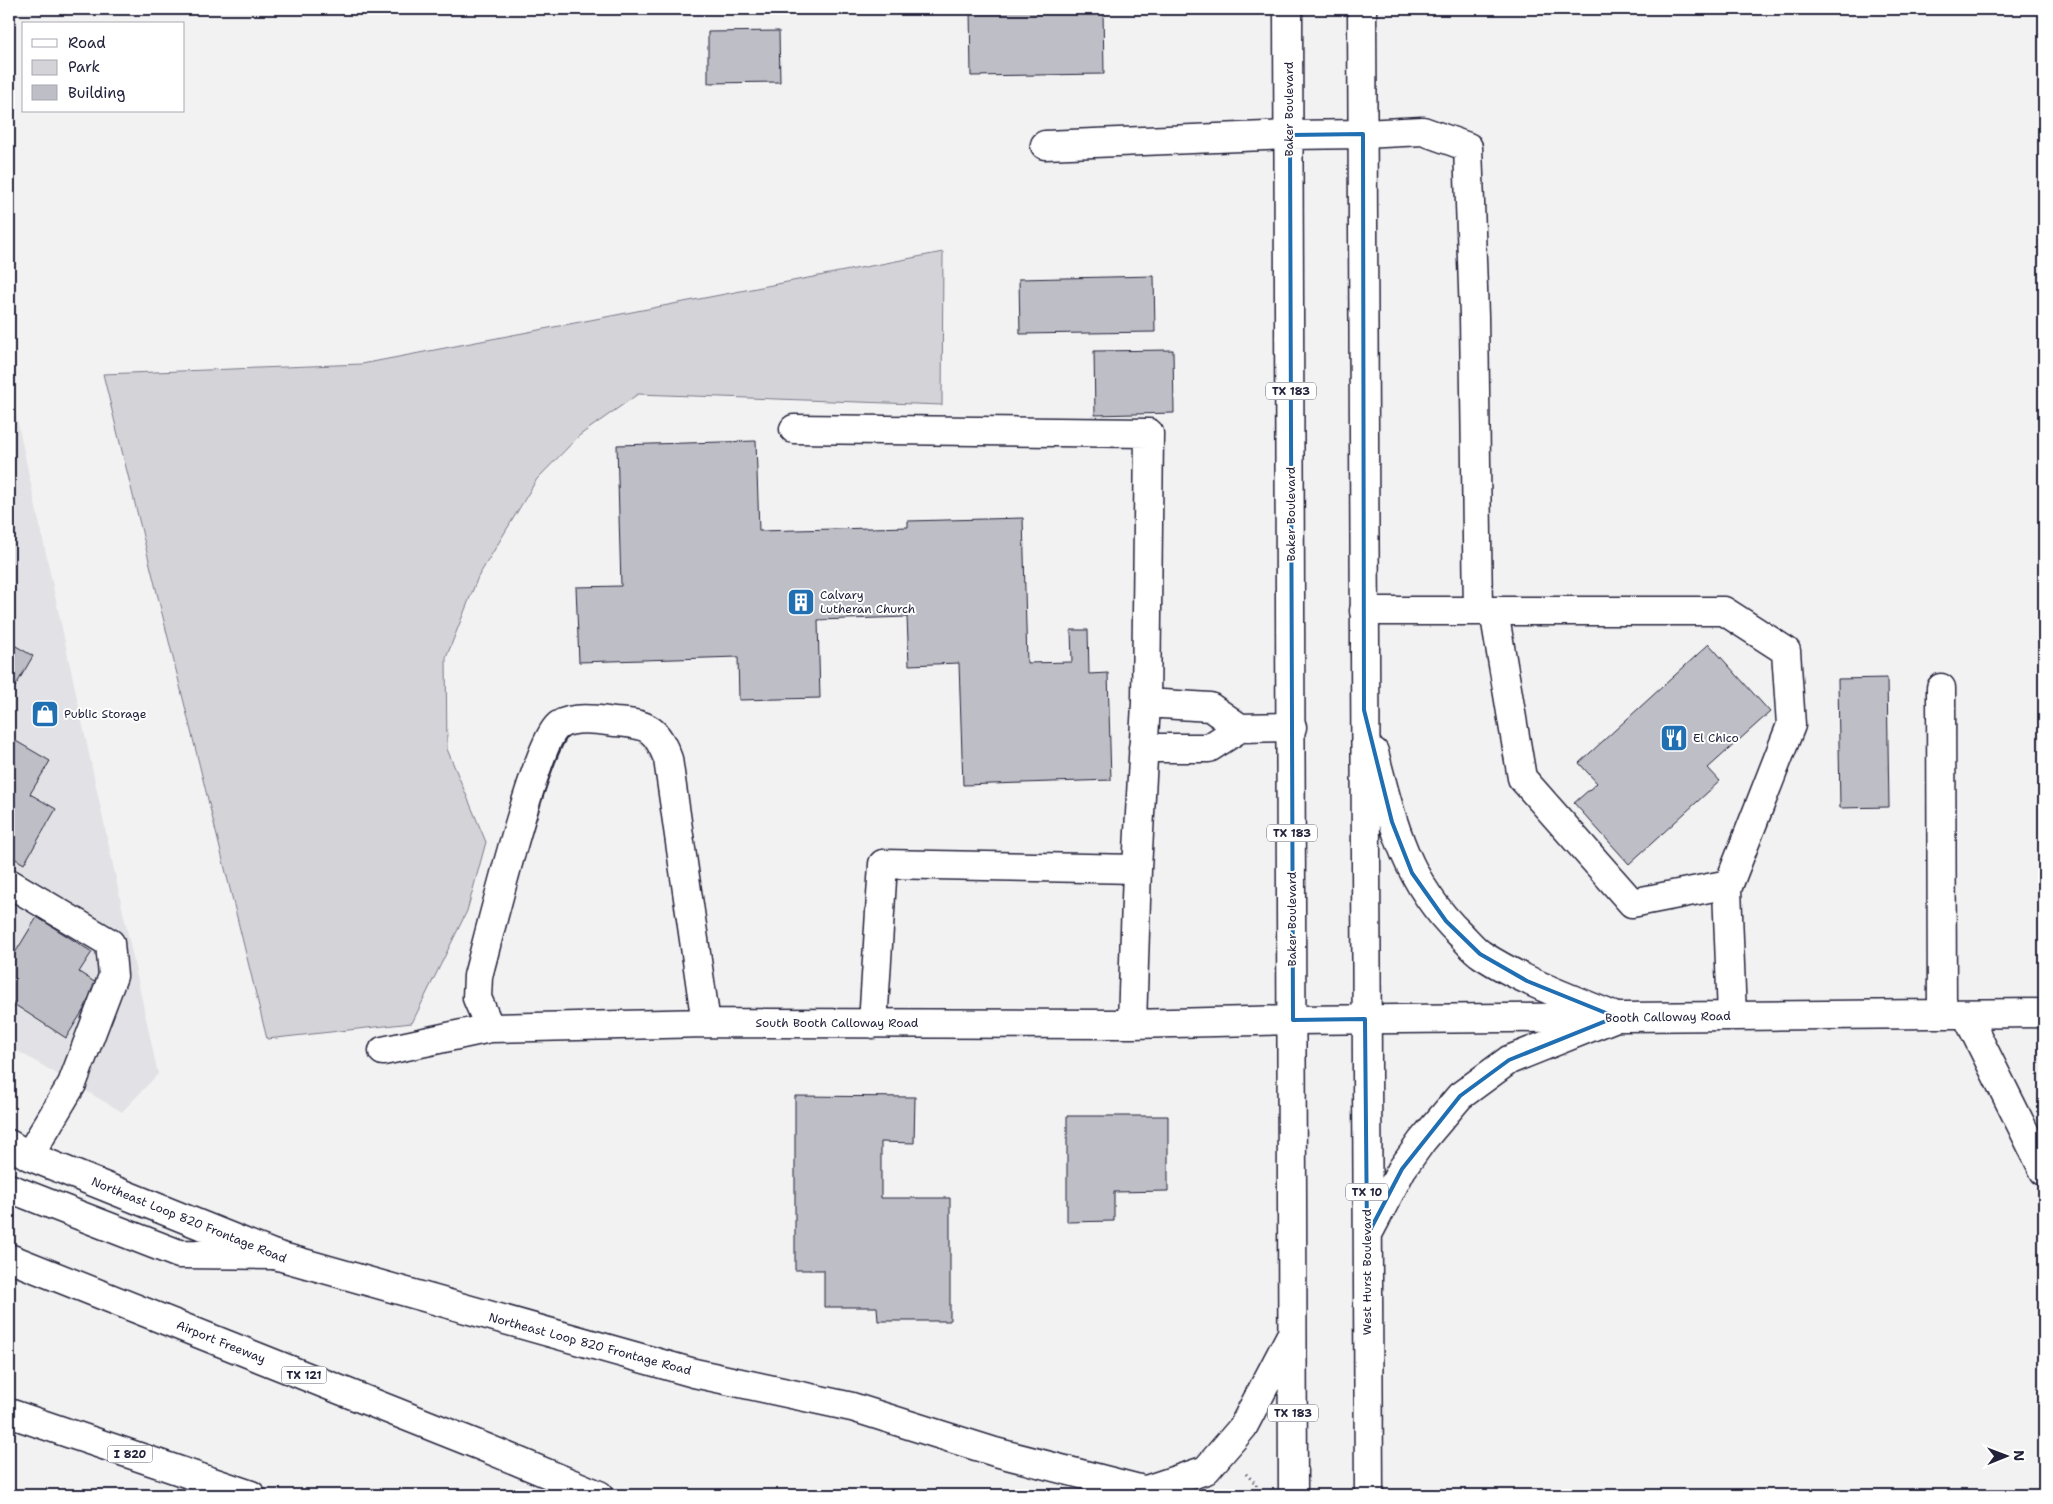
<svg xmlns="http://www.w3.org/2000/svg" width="2053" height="1504" font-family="'Shantell Sans',sans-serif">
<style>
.built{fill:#e2e2e6}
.green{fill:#d3d3d8;stroke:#7a7a8a}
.building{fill:#bebec6;stroke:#22223b}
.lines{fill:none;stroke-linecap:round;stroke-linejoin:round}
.minor-casing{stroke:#22223b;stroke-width:31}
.major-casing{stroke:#22223b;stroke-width:31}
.highway-casing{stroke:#22223b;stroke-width:31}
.path{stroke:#22223b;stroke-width:3;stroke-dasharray:1 4;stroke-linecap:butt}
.minor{stroke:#fff;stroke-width:28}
.major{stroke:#fff;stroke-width:28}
.highway{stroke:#fff;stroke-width:28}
.marked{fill:none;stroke:#1f6fb2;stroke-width:4;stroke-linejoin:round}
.labels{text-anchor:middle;stroke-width:4;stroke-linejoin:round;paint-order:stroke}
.shield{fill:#fff;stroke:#646476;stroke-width:1}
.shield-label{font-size:11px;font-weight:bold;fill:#22223b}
.street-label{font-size:12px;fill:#22223b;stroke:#fff}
.poi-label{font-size:12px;fill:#22223b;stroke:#fff;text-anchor:start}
</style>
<rect width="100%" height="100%" fill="#f2f2f3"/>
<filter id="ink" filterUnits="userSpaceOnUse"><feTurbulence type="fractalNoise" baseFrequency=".02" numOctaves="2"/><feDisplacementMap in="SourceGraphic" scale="10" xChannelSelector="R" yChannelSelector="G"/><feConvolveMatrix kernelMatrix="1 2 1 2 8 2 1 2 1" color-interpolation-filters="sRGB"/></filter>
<g filter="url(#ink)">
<!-- built -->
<path class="built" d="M9,382L158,1074L122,1112L9,1046Z"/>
<!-- green -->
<path class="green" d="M943,252L942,405L638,394L580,435L537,479L478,577L446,658L447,749L486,842L467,911L412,1023L267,1039L103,374L362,364Z"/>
<!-- building -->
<path class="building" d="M970,9H1103L1104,74L971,76Z
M779,31L780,82L708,83V32Z
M1154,276L1155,332L1020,334L1019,279Z
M1173,350L1174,413L1095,415L1094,351Z
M756,441L759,531L908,527V521L1023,518L1027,663L1072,662L1071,630H1088L1089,674L1108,673L1111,780L963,785L959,663L909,665L907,617L818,620L820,698L739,700L738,657L579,662L576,587L621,586L617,445Z
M9,642L33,656L9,697Z
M1709,644L1770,712L1708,768L1720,781L1629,864L1574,803L1597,783L1579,763Z
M1887,678L1889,807L1840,808L1838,679Z
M9,737L50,761L30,794L56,809L24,864L9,855Z
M37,917L92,952L79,972L99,985L66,1038L9,1001V963Z
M795,1096L915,1097L914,1143L881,1142V1198H950V1321H878L877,1307H824V1270H795Z
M1067,1116H1168V1191L1114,1192V1221L1067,1222Z"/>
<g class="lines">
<!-- minor casing -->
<g class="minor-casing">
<path id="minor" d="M1363,134L1423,131L1468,147L1474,316L1478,611
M1045,145L1290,135
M794,429L1149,433L1146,703L1137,869
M1364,611H1724L1786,651L1791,725L1727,889L1732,1016
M1494,611L1522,778L1632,903L1729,884
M1941,688L1942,1014
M1146,703L1210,707L1240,728
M1143,748H1209L1240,728L1292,727
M9,883L110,943L113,976L72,1084L29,1156
M1966,1014L2044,1171
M873,1024L883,864L1137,869L1132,1024
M490,1028L477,998L478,976C488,939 537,739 559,725C574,716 599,720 615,722C648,724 656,728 668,759L706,1023
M383,1051L490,1028L706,1023L1132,1024L1293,1020L2044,1013"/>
</g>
<!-- major casing -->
<g class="major-casing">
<path id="major" d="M1288,9L1293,1495
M1362,9L1369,1495
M1290,135L1363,134
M1374,752C1392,822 1406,882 1460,934C1467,941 1474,950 1482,955C1524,982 1570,998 1616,1017
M9,1144L29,1156L275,1255L694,1373L852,1407L995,1452L1163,1495
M1369,1232L1402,1169L1422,1141L1460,1096L1509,1060L1616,1017
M1146,1490L1206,1470L1243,1427L1290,1337"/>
</g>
<!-- highway casing -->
<g class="highway-casing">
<path id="highway" d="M9,1188L179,1254L275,1255
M9,1258L486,1448L599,1495
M9,1413L251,1495"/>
</g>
<!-- path -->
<path class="path" d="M1246,1474L1256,1484L1257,1495"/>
<!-- minor -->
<use href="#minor" class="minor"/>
<!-- major -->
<use href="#major" class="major"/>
<!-- highway -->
<use href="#highway" class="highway"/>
</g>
</g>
<!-- marked area -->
<path class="marked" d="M1363,134L1364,710L1392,822L1412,873L1446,921L1480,954L1527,981L1616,1017L1509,1060L1460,1096L1402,1169L1367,1236L1365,1019L1293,1020L1290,135Z"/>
<!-- icons -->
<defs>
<g id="building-square" transform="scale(1.4375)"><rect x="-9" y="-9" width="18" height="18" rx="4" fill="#1f6fb2" stroke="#fff"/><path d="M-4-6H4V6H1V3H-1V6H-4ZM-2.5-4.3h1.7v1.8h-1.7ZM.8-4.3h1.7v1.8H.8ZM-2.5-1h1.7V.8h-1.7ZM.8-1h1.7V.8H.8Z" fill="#fff"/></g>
<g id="shop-square" transform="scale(1.4375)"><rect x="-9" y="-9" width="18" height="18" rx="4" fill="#1f6fb2" stroke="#fff"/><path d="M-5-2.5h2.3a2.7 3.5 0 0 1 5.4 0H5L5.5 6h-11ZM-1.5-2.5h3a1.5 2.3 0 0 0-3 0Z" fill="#fff"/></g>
<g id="restaurant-square" transform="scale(1.4375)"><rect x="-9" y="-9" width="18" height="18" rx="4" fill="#1f6fb2" stroke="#fff"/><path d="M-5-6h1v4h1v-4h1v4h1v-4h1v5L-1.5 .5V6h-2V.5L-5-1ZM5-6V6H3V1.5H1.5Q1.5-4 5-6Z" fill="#fff"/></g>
</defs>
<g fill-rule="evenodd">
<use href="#building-square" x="801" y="602"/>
<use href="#shop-square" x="45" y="714"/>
<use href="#restaurant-square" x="1674" y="738"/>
</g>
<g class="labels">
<!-- shield labels -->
<g class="shield">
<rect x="1266" y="382.5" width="50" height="17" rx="4"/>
<rect x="1267" y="824.5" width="50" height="17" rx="4"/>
<rect x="1346" y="1183.5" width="42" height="17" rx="4"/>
<rect x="281.5" y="1366.5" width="45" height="17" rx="4"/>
<rect x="1268" y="1404.5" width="50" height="17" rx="4"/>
<rect x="107.5" y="1445.5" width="45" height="17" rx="4"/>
</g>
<g class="shield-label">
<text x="1291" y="395">TX 183</text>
<text x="1292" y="837">TX 183</text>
<text x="1367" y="1196">TX 10</text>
<text x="304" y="1379">TX 121</text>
<text x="1293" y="1417">TX 183</text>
<text x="130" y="1458">I 820</text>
</g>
<!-- street labels -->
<g class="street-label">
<text transform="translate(1289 109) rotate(-90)" y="4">Baker Boulevard</text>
<text transform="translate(1291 514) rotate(-90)" y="4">Baker Boulevard</text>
<text transform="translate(1292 919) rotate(-90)" y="4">Baker Boulevard</text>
<text transform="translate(1668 1017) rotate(-1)" y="4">Booth Calloway Road</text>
<text x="837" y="1027">South Booth Calloway Road</text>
<text transform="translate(189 1220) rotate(22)" y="4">Northeast Loop 820 Frontage Road</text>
<text transform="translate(1367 1272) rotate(-90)" y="4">West Hurst Boulevard</text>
<text transform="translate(221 1342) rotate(22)" y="4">Airport Freeway</text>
<text transform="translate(590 1344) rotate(15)" y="4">Northeast Loop 820 Frontage Road</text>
</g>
<!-- poi labels -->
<g class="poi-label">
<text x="820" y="599">Calvary<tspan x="820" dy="14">Lutheran Church</tspan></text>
<text x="64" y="718">Public Storage</text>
<text x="1693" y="742">El Chico</text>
</g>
</g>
<!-- margin -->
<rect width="2053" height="1504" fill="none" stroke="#fff" stroke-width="30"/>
<rect x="15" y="15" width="2023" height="1474" fill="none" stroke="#22223b" stroke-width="2" filter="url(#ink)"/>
<!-- legend -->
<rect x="22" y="22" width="162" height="90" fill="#ffffff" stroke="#a7a7b1"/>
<rect x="32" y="39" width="25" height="8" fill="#ffffff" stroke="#a7a7b1"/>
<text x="68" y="48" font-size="15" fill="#22223b">Road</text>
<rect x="32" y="60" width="25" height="15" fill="#d3d3d8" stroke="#a7a7b1"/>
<text x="68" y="72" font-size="15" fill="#22223b">Park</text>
<rect x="32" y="85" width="25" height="15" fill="#bebec6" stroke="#a7a7b1"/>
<text x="68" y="98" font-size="15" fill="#22223b">Building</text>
<!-- north arrow -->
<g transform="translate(2006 1456) rotate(89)" stroke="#ffffff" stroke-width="4" paint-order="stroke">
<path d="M0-4L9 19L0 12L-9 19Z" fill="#22223b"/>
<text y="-8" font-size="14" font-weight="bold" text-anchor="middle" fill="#22223b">N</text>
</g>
</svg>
